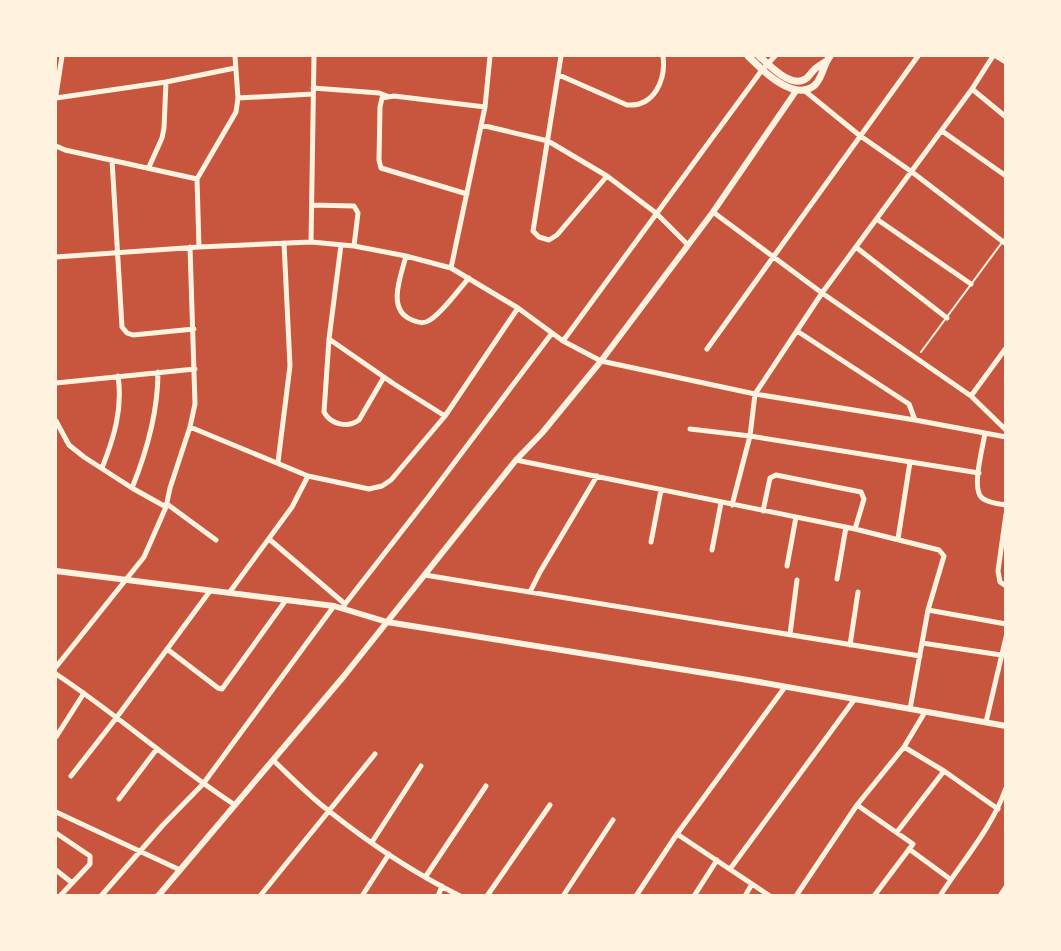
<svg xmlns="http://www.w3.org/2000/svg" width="1061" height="951" font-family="'DejaVu Sans',sans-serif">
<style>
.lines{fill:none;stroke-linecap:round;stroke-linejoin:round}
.service{stroke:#fff3e0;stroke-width:2}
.minor{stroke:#fff3e0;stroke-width:5}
.tertiary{stroke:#fff3e0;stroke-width:6}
.secondary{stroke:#fff3e0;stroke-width:7}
</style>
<rect width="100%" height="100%" fill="#c8553d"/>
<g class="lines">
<!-- service -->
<path class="service" d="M921,352L1006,237"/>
<!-- minor -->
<path class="minor" d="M561,56L533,231L539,237L549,240L557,235L607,176
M996,56L1006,62
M559,75L627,105C655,107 666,79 663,56
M313,88L379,93L387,96
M972,89L1006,117
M805,91L859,135L912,172L1006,244
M56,95L62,56
M56,98L166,82L235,68
M238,98L313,94
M481,125L548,141L607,176L656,213L688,245
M942,131L1006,176
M56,146L65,150L197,179
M112,160L122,327L127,333L133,335L194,329
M149,167L162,138L164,128L166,82
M467,194L381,168L379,160L380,107L382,98L394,96L485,107
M312,205L354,206L358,213L354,246
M713,212L822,293L971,396L1006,430
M878,220L971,284
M311,242L314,56
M341,245L329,339L324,412C331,425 348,428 359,420L384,377
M199,247L197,179L236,112L238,98L235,56
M857,248L947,318
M406,256C401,276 386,310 412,320C419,323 424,324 430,320C444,311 458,290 469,278
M56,257L199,247L311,242L354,246L406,256L451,268L518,308L563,341L601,361L755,394L915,420L1006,437
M451,268L485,107L490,56
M797,331L909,404L915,420
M329,339L394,384L445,416
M563,341L762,70L775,56
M707,349L918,56
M56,383L195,369
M971,396L1006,348
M56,421L69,445L84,457L132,488L166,507
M190,427L308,476L369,489L382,486L391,480L445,416L518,308
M690,429L750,436L979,473
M985,433C983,447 971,489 982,498C988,503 998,504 1006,505
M516,460L855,529L939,550L944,556L928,610L910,709
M278,462L290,366L284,243
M102,468C114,438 123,408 118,376
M132,488C147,451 158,412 158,372
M167,504L216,540
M732,505L750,436L755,394L822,293L972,89L993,56
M763,511L770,478L776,475L861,492L864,499L855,529
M1006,514L998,571L1000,582L1006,586
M269,539L345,604L344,607
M898,539L910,462
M651,542L661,490
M712,550L721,503
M787,566L796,517
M425,575L920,656
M837,579L846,527
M530,592L540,572L597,476
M229,593L292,507L308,476
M345,604L430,495L552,333
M928,610L1006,624
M790,634L797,580
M922,643L1001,655
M850,645L858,592
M167,649L218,688L222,689L286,600
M56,667L144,557L166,507L170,488L190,427L195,404L190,247
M56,674C118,715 172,764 235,805
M986,722L1006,637
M56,737L84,693
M904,747L944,771L998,809
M274,761C292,778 309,796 329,811C369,843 414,873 460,896
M71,776L117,717L210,591
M119,799L156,750
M857,805L913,844L874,896
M56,812L180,870
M897,832L944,771
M56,833L90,856V864L60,896
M677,834L770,896
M372,842L421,766
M909,849L950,879
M730,869L854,700
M56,870L71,882
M426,876L486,786
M101,896L163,825L203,784L334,606
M260,896L375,754
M362,896L389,854
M438,896L442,886
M487,896L550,805
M563,896L613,820
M636,896L677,834L785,687
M694,896L717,860
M745,896L752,884
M796,896L857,805L904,747L925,712
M940,896C963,860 992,828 1006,788
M1000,896L1006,887"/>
<!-- tertiary -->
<path class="tertiary" d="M56,571L334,606L387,622L742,679L1006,726
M158,896L344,676L516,460L542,433L601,361L713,212L796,91"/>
<!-- secondary -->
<path class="secondary" d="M748,56C762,70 794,103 815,85C823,77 823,65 830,56
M759,56C770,65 791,90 807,78C808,77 812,72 813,71C816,67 821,65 825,62"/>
</g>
<!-- border -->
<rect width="1061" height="951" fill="none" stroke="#fff3e0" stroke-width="114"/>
</svg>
